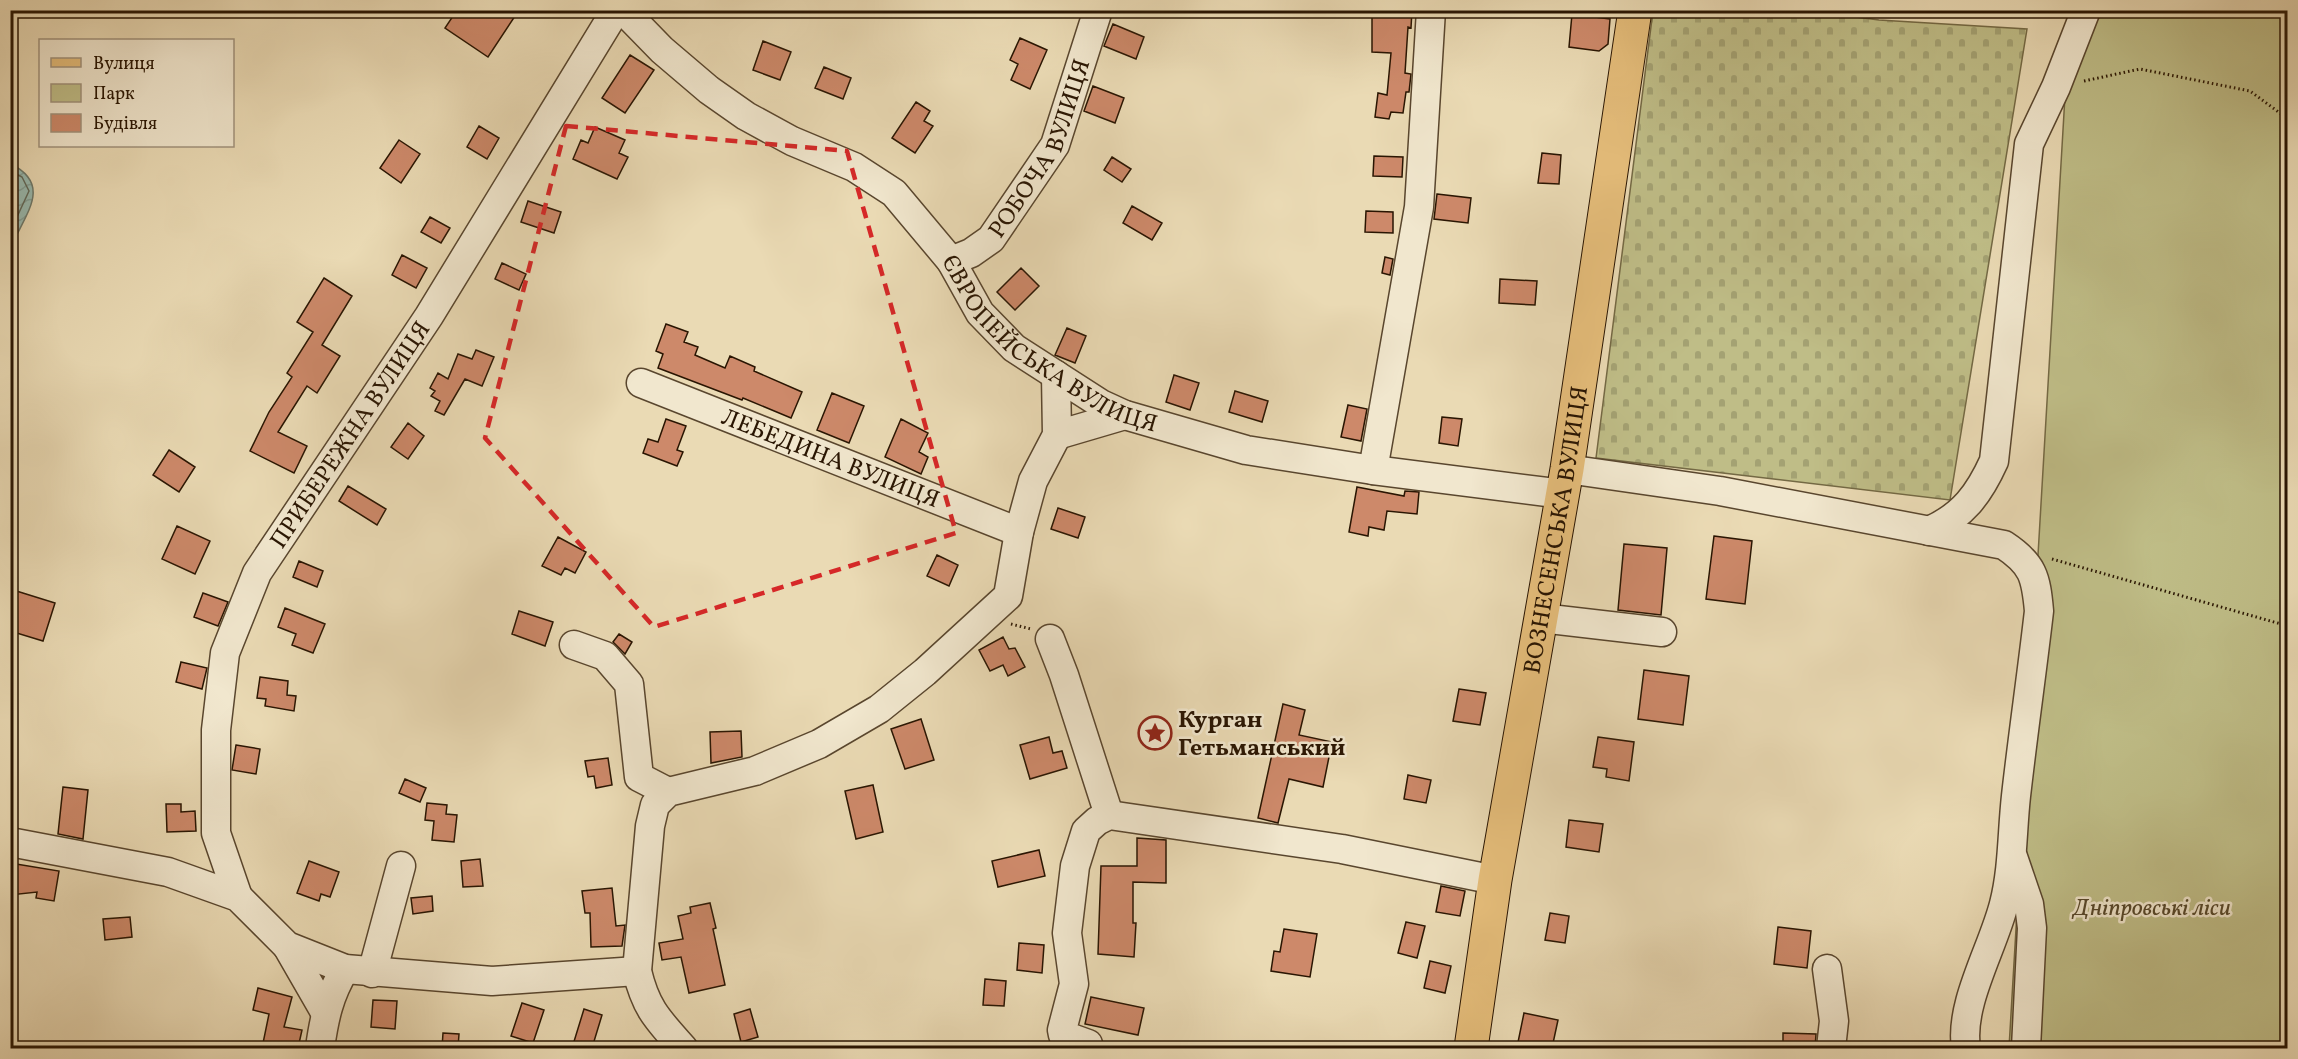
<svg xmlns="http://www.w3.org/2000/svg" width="2298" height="1059" font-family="Vollkorn,serif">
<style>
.cemetery{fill:url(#cemetery-stones);stroke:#746944;stroke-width:1.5}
.park{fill:#bfbd87;stroke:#746944;stroke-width:1.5}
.water{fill:url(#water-waves);stroke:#6c786a;stroke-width:1.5}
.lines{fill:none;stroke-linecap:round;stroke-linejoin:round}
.shore{stroke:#606859;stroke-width:1.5}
.building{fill:#cd896a;stroke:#291502;stroke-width:1.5}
.minor-casing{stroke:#59462e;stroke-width:31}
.major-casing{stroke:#291502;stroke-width:35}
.path{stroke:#291502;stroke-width:3;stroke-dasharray:1.5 3;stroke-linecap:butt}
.minor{stroke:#f1e7ce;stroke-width:28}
.major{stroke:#e5bd7a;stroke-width:33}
.marked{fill:none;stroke:#d62828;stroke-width:4.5;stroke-dasharray:12 8;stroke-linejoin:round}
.labels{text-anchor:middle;stroke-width:5;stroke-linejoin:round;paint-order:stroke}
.street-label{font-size:24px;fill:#291502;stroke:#f1e7ce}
.poi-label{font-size:24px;font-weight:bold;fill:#291502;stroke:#f1e7ce;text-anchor:start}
.park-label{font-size:24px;font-style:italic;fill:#56472a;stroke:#f1e7ce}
</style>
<defs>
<pattern id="cemetery-stones" width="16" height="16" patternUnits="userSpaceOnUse" patternTransform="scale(1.5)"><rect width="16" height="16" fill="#bfbd87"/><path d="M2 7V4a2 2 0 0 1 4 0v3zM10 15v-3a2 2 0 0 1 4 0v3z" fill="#a4a273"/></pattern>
<pattern id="water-waves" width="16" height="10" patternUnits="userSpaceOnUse" patternTransform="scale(1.5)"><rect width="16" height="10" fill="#98bab0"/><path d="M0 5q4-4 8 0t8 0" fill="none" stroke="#839f96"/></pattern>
</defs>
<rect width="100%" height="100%" fill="#eadab4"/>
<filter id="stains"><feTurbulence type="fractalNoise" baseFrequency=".00333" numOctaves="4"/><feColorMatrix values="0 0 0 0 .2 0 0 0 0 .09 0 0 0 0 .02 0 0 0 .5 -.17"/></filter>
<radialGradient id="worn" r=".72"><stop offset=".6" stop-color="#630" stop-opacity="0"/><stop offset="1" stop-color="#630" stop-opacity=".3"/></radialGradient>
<!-- cemetery -->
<path class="cemetery" d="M1810,11L1879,20L2027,29L1950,500L1596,458L1653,11Z"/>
<!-- park -->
<path class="park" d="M2070,11H2287V1048H2009Z"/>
<!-- water -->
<path class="water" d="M11,164C53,185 25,214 11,247Z"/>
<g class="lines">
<!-- shore -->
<path class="shore" d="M10,171L22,177L29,191L10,232"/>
</g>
<!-- building -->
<path class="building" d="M457,10H519L488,57L445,28Z
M1372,10H1412L1411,28L1408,27L1405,73L1411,74L1409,92H1406L1403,113L1391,112L1389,119L1375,117L1378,93L1387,95L1391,53L1372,52Z
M1572,14L1610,19L1608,44L1599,51L1569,47Z
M1113,24L1144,37L1136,59L1104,46Z
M1020,38L1047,50L1030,89L1011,80L1018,64L1010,60Z
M763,41L791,52L780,80L753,70Z
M630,55L654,70L625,113L602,98Z
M824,67L851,78L843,99L815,88Z
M1093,86L1124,98L1115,123L1084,111Z
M916,102L930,111L924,121L933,126L915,153L892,138Z
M479,126L499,138L487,159L467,147Z
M595,127L625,140L619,153L628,157L617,179L573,159L581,140L588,143Z
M399,140L420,154L401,183L380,168Z
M1542,153L1561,155L1559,184L1538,183Z
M1374,156L1403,157L1402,177L1373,176Z
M1112,157L1131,169L1122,182L1104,170Z
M1437,194L1471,198L1468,223L1434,219Z
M528,201L561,212L554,233L521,222Z
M1132,206L1162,223L1152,240L1123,223Z
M1366,211L1393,212V233L1365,232Z
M430,217L450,228L441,243L421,232Z
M402,255L427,268L416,288L392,275Z
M1385,257L1393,259L1390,275L1382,273Z
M502,263L526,274L519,290L495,279Z
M1021,268L1039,286L1015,310L997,292Z
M324,278L352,296L322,345L340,356L317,393L307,386L278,432L307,446L294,473L250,451L269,412L292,377L287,373L313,332L297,322Z
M1500,279L1537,281L1535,305L1499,303Z
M666,324L688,332L684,342L698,347L695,355L725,368L730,356L755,367L754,371L802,392L791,418L743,398L742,400L658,368L663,354L656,351Z
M1067,328L1086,336L1075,363L1055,355Z
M476,350L494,357L482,386L465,379L444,415L435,411L440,401L431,396L435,391L430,388L438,373L448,379L458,354L472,359Z
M1174,375L1199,383L1190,410L1166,402Z
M1235,391L1268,401L1262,422L1229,412Z
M832,393L864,406L849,443L817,430Z
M1348,405L1367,409L1361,441L1341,437Z
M1442,417L1462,419L1458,446L1439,443Z
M666,419L686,426L677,450L683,452L677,466L643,453L648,439L658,442Z
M901,419L928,433L919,452L928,457L921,474L885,457Z
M408,423L424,436L408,459L391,447Z
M169,450L195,467L179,492L153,475Z
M348,486L386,509L377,525L339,501Z
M1357,487L1404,496L1405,491L1419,492L1417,514L1387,511L1384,530L1369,527L1368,536L1349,532Z
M1058,508L1085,517L1078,538L1051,529Z
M177,526L210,541L195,574L162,559Z
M1714,536L1752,541L1745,604L1706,599Z
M558,537L586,552L575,573L565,568L561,575L542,566Z
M1624,544L1667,548L1661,615L1618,610Z
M937,555L958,565L949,586L927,576Z
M299,561L323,571L317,587L293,577Z
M10,589L55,603L43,641L10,631Z
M203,593L228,602L218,626L194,617Z
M285,608L325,624L313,653L292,645L296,634L278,627Z
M519,611L553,622L545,646L512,634Z
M619,634L632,642L625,654L613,642Z
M1003,637L1009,649L1015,648L1025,667L1008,676L1003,665L990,671L979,650Z
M181,662L207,668L202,689L176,682Z
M1644,670L1689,676L1683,725L1638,719Z
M260,677L288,681L287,695L296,696L294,711L265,706L266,699L257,698Z
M1459,689L1486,693L1480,725L1453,721Z
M1283,704L1305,710L1299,735L1332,742L1323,787L1289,779L1278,823L1258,818Z
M921,719L934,760L905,769L891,729Z
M741,731L742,757L711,763L710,732Z
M1049,737L1053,753L1062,751L1067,768L1030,779L1020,745Z
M1598,737L1634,742L1629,781L1606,777L1607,769L1593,767Z
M236,745L260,749L256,774L232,770Z
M608,758L612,785L596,788L594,776L588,777L585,761Z
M1408,775L1431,780L1426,803L1404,799Z
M405,779L426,788L420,802L399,793Z
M873,785L883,832L856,839L845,791Z
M63,787L88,790L83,839L58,834Z
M427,803L447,805L446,814L457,815L454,842L432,840L434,821L425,820Z
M166,804H181V812L195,811L196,831L167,832Z
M1569,820L1603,824L1599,852L1566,847Z
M1137,838L1166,840V883L1133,882V923H1136L1134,957L1098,954L1101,866H1137Z
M1039,850L1045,876L998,887L992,861Z
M480,859L483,886L463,887L461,861Z
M309,861L339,872L330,897L321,894L319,901L297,893Z
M10,863L59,871L54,901L36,898L37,892L10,895Z
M1441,886L1465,891L1460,916L1436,912Z
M612,888L616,926L625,925L622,946L591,947L590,913H585L582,891Z
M432,896L433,911L413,914L411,898Z
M710,903L716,928L713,929L725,985L689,993L681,957L662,960L659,943L683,939L678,916L691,913L690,907Z
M1550,913L1569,916L1565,943L1545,940Z
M130,917L132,937L105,940L103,919Z
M1406,922L1425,926L1417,958L1398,953Z
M1778,927L1811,931L1807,968L1774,964Z
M1284,929L1317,934L1310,977L1271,971L1274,951L1280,952Z
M1019,943L1044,945L1042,973L1017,970Z
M1430,961L1451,966L1445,993L1424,988Z
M985,979L1006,981L1004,1006L983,1005Z
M258,988L292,997L284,1027L302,1030L298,1048H262L269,1014L253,1010Z
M1091,997L1144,1008L1138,1035L1085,1024Z
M373,1000L397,1001L395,1029L371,1027Z
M522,1003L544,1010L533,1043L511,1036Z
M584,1009L602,1015L592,1048H572Z
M750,1009L758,1037L741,1042L734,1014Z
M1524,1013L1558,1020L1552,1048L1517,1047Z
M443,1033L459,1034L458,1048H442Z
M1783,1033L1816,1034L1815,1048H1783Z"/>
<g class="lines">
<!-- minor casing -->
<g class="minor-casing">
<g id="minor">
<path id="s1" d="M623,10L662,50L709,90L746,116L792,141L854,167L894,193L951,261L980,313L1014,348L1101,404L1125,415L1246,450L1373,470L1563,494"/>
<path id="s2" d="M951,261L971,253L991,239L1055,145L1098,10"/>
<path id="s3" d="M641,383L1019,532"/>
<path d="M1057,435L1125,415"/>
<path d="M1567,469L1720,491L2004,545C2033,564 2036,577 2039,611C2032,672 2023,734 2016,796C2012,832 2013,869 2004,904C1993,948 1959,1004 1966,1048"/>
<path d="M1373,470L1419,207L1431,10"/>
<path d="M1929,531C1963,516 1979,494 1994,461L2029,144L2056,87L2086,10"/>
<path d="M1541,618L1662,632"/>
<path d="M1050,639L1064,675L1109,815"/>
<path d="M574,645L605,656L629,684L639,777L668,792"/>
<path d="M10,842L168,872L238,897L287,946L345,969L492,981L637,971"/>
<path d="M2013,857L2029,904L2032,928L2026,1048"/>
<path id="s4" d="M238,897L216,833V730L225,653L257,573L429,316L616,10"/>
<path d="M287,946L325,1012"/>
<path d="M1827,969L1834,1021L1831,1048"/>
<path d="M372,973L401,866"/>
<path d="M1088,1044L1063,1035L1062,1030L1074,984L1067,933L1075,866L1086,831L1097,821L1109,815L1342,849L1495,880"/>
<path d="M320,1048C324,1019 329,995 345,969"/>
<path d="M683,1048C658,1020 646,1009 637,971L650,826L655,805L668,792L755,771L819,744L879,709L925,672L1008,596L1019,532L1033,481L1057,435L1056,375"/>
</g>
</g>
<!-- major casing -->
<g class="major-casing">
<g id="major">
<path id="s5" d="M1471,1048L1495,880L1567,469L1635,10"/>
</g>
</g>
<!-- path -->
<path class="path" d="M2084,81L2140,69L2250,91L2288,119
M2052,559L2288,626
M1011,624L1031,629"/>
<!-- minor -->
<use href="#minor" class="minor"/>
<!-- major -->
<use href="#major" class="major"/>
</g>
<!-- marked area -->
<path class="marked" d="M566,126L847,151L956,533L654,627L485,438Z"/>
<!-- icons -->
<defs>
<g id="sight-ring" transform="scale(1.725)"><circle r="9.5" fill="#f1e7ce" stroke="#8f2418" stroke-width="1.5"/><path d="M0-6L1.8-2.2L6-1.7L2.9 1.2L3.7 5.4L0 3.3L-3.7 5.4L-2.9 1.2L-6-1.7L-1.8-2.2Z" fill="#8f2418"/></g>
</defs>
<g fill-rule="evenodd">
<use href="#sight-ring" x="1155" y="733"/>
</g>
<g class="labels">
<!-- street labels -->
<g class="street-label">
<text dy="8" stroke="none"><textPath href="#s2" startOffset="150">РОБОЧА ВУЛИЦЯ</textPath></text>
<text dy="8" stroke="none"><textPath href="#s1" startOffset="552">ЄВРОПЕЙСЬКА ВУЛИЦЯ</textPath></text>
<text dy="8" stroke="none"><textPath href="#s4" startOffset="501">ПРИБЕРЕЖНА ВУЛИЦЯ</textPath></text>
<text dy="8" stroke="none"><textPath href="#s3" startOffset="204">ЛЕБЕДИНА ВУЛИЦЯ</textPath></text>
<text dy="8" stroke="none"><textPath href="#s5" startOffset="525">ВОЗНЕСЕНСЬКА ВУЛИЦЯ</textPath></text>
</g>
<!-- poi labels -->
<g class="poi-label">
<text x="1178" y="727">Курган<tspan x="1178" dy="28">Гетьманський</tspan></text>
</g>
<!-- park labels -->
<g class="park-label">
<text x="2152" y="915">Дніпровські ліси</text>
</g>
</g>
<!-- margin -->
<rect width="2298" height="1059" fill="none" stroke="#eadab4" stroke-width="36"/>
<rect x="12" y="12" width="2274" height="1035" fill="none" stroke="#291502" stroke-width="3"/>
<rect x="18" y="18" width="2262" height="1023" fill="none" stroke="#291502" stroke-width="1.5"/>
<!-- legend -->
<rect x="39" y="39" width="195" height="108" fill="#f1e7ce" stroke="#a1937c" stroke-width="1.5"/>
<rect x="51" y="58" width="30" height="9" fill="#e5bd7a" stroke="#a1937c" stroke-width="1.5"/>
<text x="93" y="69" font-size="18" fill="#291502">Вулиця</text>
<rect x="51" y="84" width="30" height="18" fill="#bfbd87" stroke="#a1937c" stroke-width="1.5"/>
<text x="93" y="99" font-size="18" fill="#291502">Парк</text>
<rect x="51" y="114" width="30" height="18" fill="#cd896a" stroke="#a1937c" stroke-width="1.5"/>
<text x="93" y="129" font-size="18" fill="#291502">Будівля</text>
<rect width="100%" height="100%" filter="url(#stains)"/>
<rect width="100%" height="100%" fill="url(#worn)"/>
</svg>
